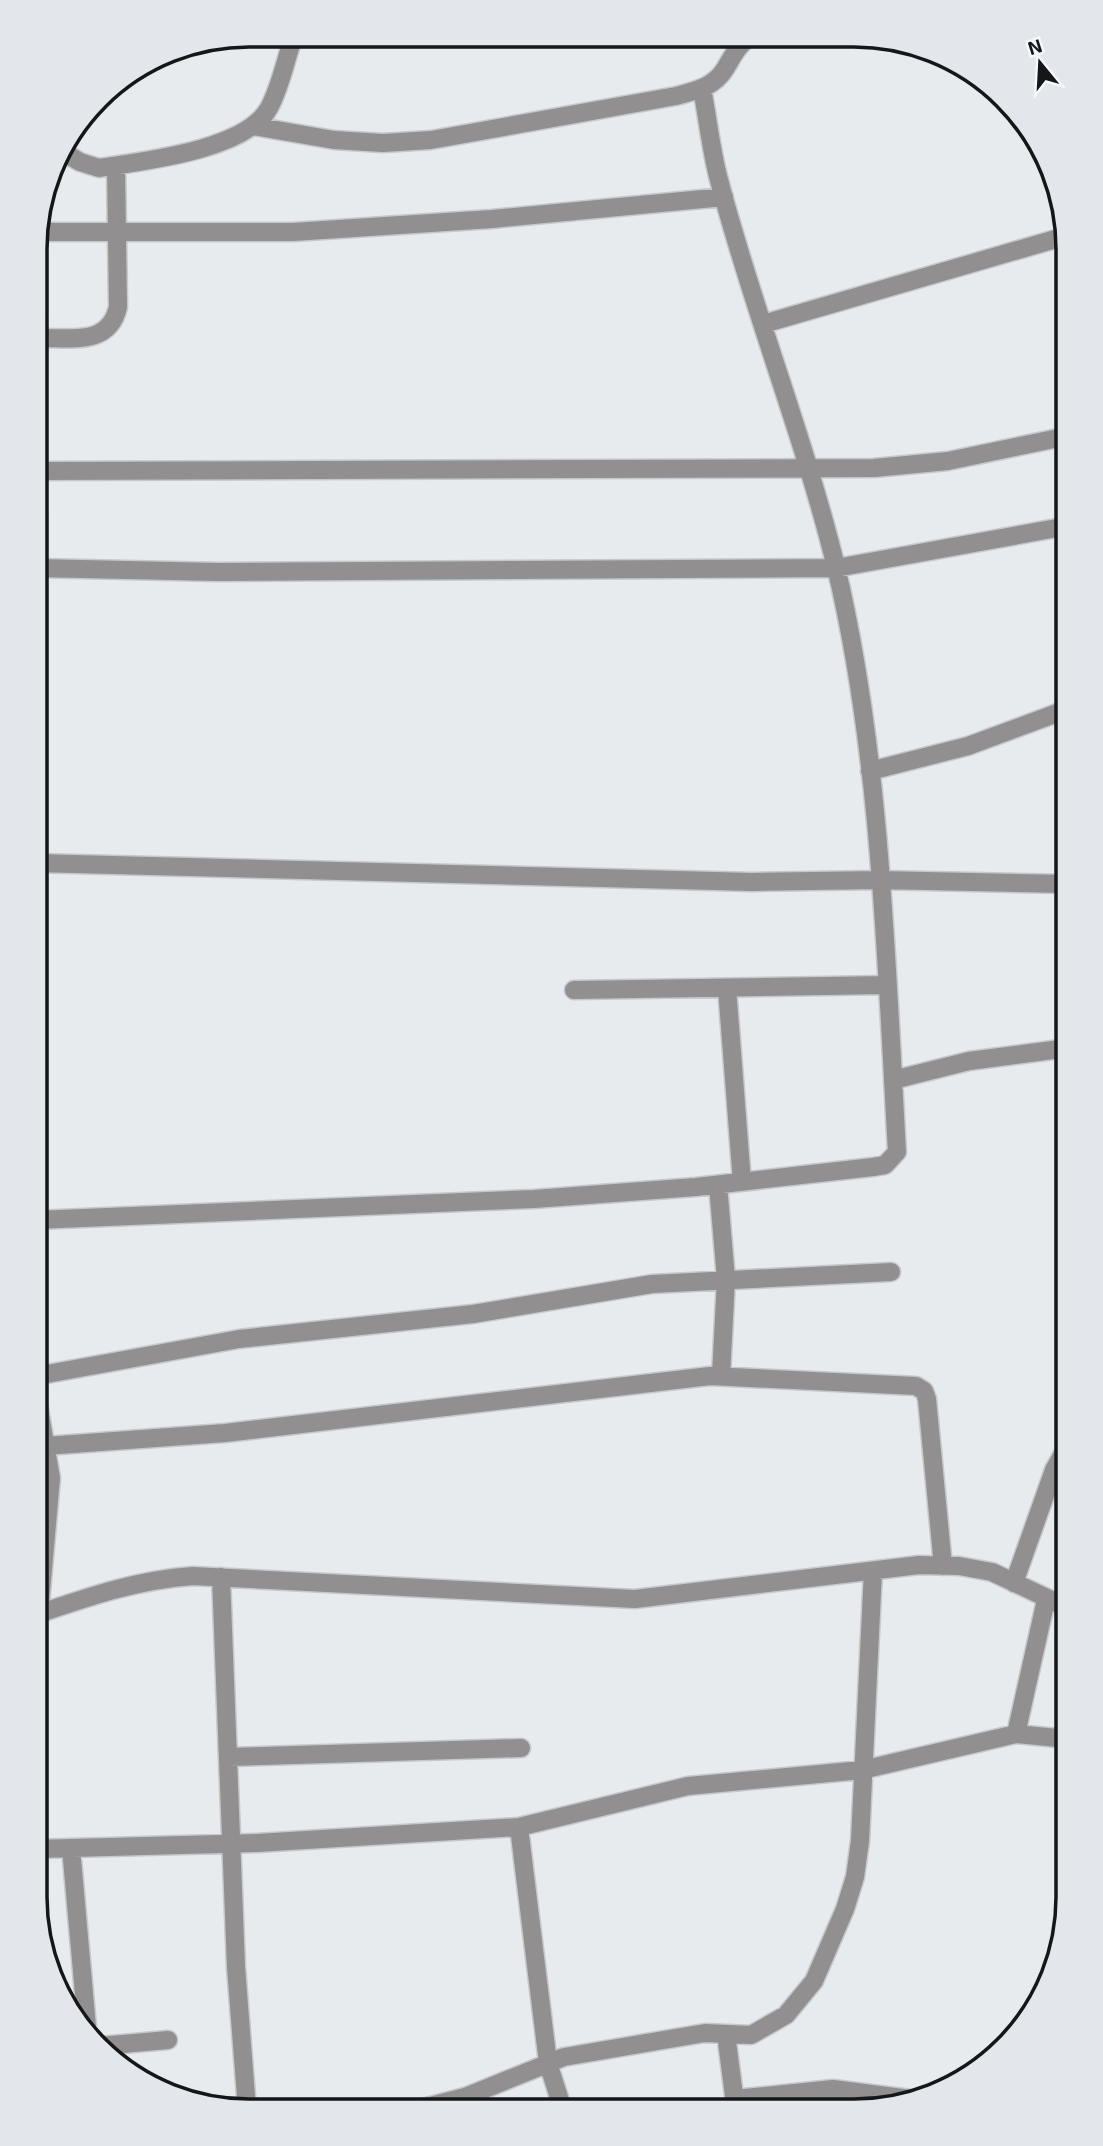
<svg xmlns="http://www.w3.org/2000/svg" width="1103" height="2146" font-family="'Exo 2',sans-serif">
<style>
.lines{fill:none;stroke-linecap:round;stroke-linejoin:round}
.street-casing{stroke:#c6c9cc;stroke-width:21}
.street{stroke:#928f90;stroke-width:18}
.rim{fill:none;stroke:#151617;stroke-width:3.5}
</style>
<rect width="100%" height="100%" fill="#e8ebee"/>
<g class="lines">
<!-- street casing -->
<g class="street-casing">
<path id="street" d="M254,126L334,140L383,143L431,140L676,96C695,91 714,87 725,69C733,56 736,48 748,38
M60,150L80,162L99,168C144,161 246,150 269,108C281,86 286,58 294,35
M37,232H293L492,219L724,197
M763,324L1066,236
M37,338C70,337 109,347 118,307L116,166
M37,471L874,468L948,461L1068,436
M36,568L218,572L836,568L1068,526
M870,771L968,746L1068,709
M36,863L752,882L879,880L1068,884
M727,988L742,1182
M574,990L886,985
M893,1080L969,1061L1068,1048
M718,1185L726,1279L721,1376
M36,1220L534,1199L696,1187L873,1167L885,1165L897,1152C886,959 881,756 836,567C804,436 753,310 719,180C711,151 708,119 702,89
M36,1376L239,1339L473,1314L652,1284L891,1272
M36,1392L51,1478L39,1614
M45,1446L225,1433L710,1376L916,1386L924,1391L927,1399L943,1566
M221,1577L236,1967L247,2109
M1014,1583L1054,1470L1068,1445
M35,1615C88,1597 136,1580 193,1576L635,1599L919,1565L959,1566L992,1572L1068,1608
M1016,1734L1046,1600
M228,1757L521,1748
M519,1827L688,1786L862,1770L1016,1734L1068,1739
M71,1848L87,2027
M35,1849L257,1843L519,1827L548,2063L563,2110
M726,2034L736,2111
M100,2046L168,2040
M735,2099L833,2089L918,2100
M415,2110L465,2097L564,2057L705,2033L751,2035L786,2015L814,1981L845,1909L855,1877L860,1841L873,1571"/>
</g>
<!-- street -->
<use href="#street" class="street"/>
</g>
<!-- crop -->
<path d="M0 0H1103V2146H0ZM249 47H854A202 202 0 0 1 1056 249V1897A202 202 0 0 1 854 2099H249A202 202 0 0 1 47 1897V249A202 202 0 0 1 249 47Z" fill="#e3e6ea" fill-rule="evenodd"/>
<path class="rim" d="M249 47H854A202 202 0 0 1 1056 249V1897A202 202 0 0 1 854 2099H249A202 202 0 0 1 47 1897V249A202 202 0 0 1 249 47Z"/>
<!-- north arrow -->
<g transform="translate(1040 63) rotate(342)" stroke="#f5f8fc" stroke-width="5" paint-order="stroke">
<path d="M0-5L12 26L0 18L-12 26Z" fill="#151617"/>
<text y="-10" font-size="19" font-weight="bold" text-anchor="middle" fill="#151617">N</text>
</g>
</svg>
